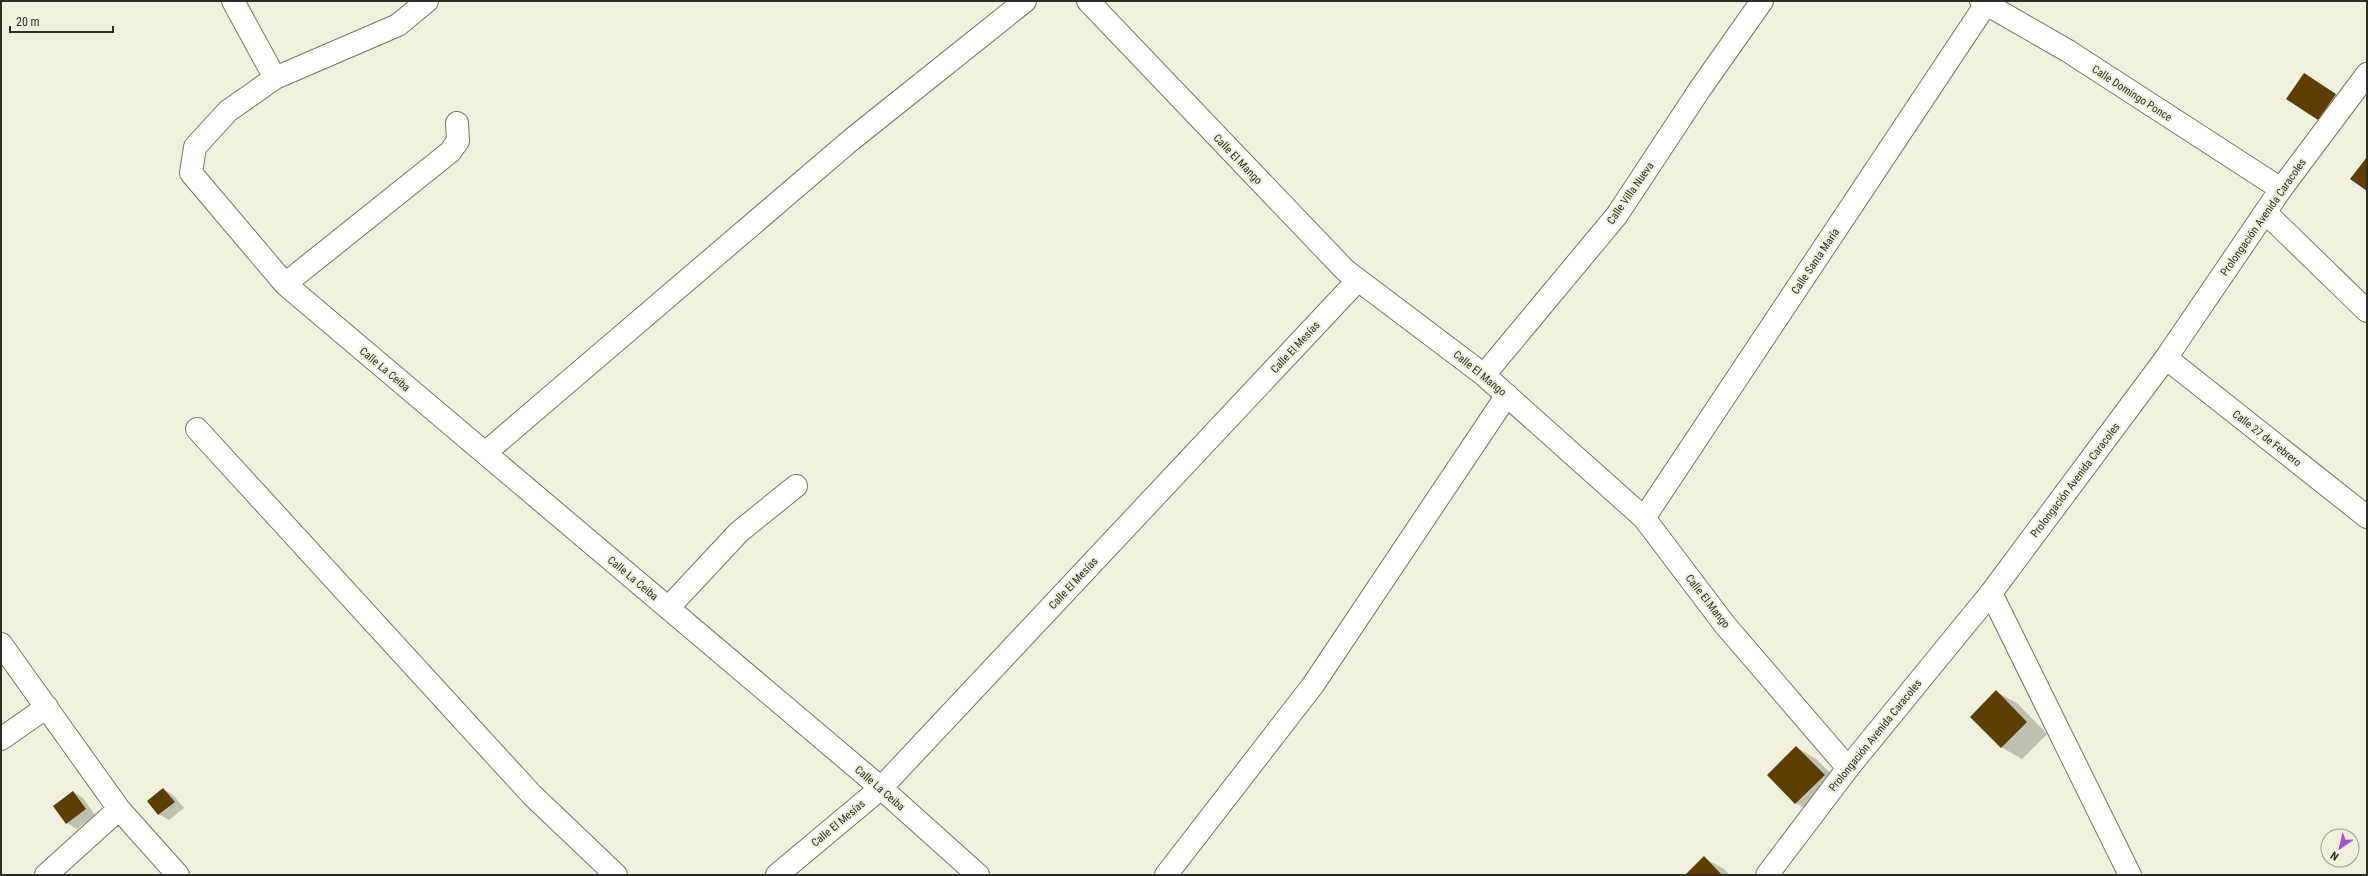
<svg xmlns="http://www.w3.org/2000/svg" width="2368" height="876" font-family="'Roboto Condensed',sans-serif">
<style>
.shadow{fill:#0003}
.building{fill:#5e3e00}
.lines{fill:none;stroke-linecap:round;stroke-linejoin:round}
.minor-casing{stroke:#767767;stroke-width:24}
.tertiary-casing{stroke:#767767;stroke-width:24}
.minor{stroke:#fff;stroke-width:22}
.tertiary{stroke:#fff;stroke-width:22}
.labels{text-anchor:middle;stroke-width:4;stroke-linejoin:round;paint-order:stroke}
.street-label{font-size:11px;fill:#2d2d27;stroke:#f0f0df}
</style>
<rect width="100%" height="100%" fill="#f0f0df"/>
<!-- shadow -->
<path class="shadow" d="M2314,80L2345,101L2329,126L2287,99Z
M1996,692L2017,703L2047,734L2022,759L2001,747Z
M1796,747L1816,759L1845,787L1816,815L1796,803L1768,775Z
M163,789L173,795L184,808L169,820L159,814Z
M73,792L83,798L95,815L77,829L67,823Z
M1704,858L1724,869L1730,875H1686Z"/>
<!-- building -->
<path class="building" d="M2304,73L2336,94L2318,120L2286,99Z
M2367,157V191L2350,179Z
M1996,690L2027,722L2001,748L1970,717Z
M1796,746L1825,775L1795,804L1767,775Z
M163,788L175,802L158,815L147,801Z
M73,791L86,809L66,824L53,806Z
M1704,856L1722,875H1685Z"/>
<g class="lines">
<!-- minor casing -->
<g class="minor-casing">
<path id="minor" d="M233,1L275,78
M427,1L398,25L275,78L228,111L195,147L191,173L285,284L881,788L978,875
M1088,1L1345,270L1484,375L1644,518L1725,625L1848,768
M1981,1L2068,51L2281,189
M2266,213L2367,311
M285,284L450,152L458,141L457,123
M2166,358L2367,517
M1484,375L1617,215L1700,89L1762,1
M197,429L532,795L616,875
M485,453L851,140L1025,1
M1644,518L1988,1
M1991,593L2130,875
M668,608L739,532L796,486
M1,644L119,809L178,875
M1,739L47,707
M46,875L119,809
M777,875L881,788L1358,280
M1166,875L1313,685L1507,395"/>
</g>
<!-- tertiary casing -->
<g class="tertiary-casing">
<path id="tertiary" d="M1767,875L1848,768L1991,593L2166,358L2281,189L2367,74"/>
</g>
<!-- minor -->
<use href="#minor" class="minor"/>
<!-- tertiary -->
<use href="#tertiary" class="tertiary"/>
</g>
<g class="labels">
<!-- street labels -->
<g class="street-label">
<text transform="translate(2132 93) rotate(33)" y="4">Calle Domingo Ponce</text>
<text transform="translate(1238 159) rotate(46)" y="4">Calle El Mango</text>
<text transform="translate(1630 193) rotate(-55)" y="4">Calle Villa Nueva</text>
<text transform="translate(2263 217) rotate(-55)" y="4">Prolongación Avenida Caracoles</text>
<text transform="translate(1815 261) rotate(-56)" y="4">Calle Santa María</text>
<text transform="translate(1295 347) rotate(-47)" y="4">Calle El Mesías</text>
<text transform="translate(385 369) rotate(40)" y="4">Calle La Ceiba</text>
<text transform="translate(1480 373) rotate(39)" y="4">Calle El Mango</text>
<text transform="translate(2267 438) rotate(38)" y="4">Calle 27 de Febrero</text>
<text transform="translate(2075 480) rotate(-53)" y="4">Prolongación Avenida Caracoles</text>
<text transform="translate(633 578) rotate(40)" y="4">Calle La Ceiba</text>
<text transform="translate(1073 583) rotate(-47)" y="4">Calle El Mesías</text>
<text transform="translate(1708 601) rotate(52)" y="4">Calle El Mango</text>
<text transform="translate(1875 735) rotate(-51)" y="4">Prolongación Avenida Caracoles</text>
<text transform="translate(880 788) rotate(41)" y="4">Calle La Ceiba</text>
<text transform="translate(838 823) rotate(-40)" y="4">Calle El Mesías</text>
</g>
</g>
<!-- border -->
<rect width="2368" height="876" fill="none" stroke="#2d2d27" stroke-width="4"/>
<!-- north arrow -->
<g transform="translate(2340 848) rotate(214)"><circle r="19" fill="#f0f0df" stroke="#a2a295"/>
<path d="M0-3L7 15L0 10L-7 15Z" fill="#a356c8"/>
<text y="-6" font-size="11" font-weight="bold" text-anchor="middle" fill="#2d2d27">N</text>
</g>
<!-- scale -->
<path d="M10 26v6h103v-6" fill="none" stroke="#2d2d27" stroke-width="2"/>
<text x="16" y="26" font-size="12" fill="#2d2d27" stroke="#f0f0df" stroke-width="3" paint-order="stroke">20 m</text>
</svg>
